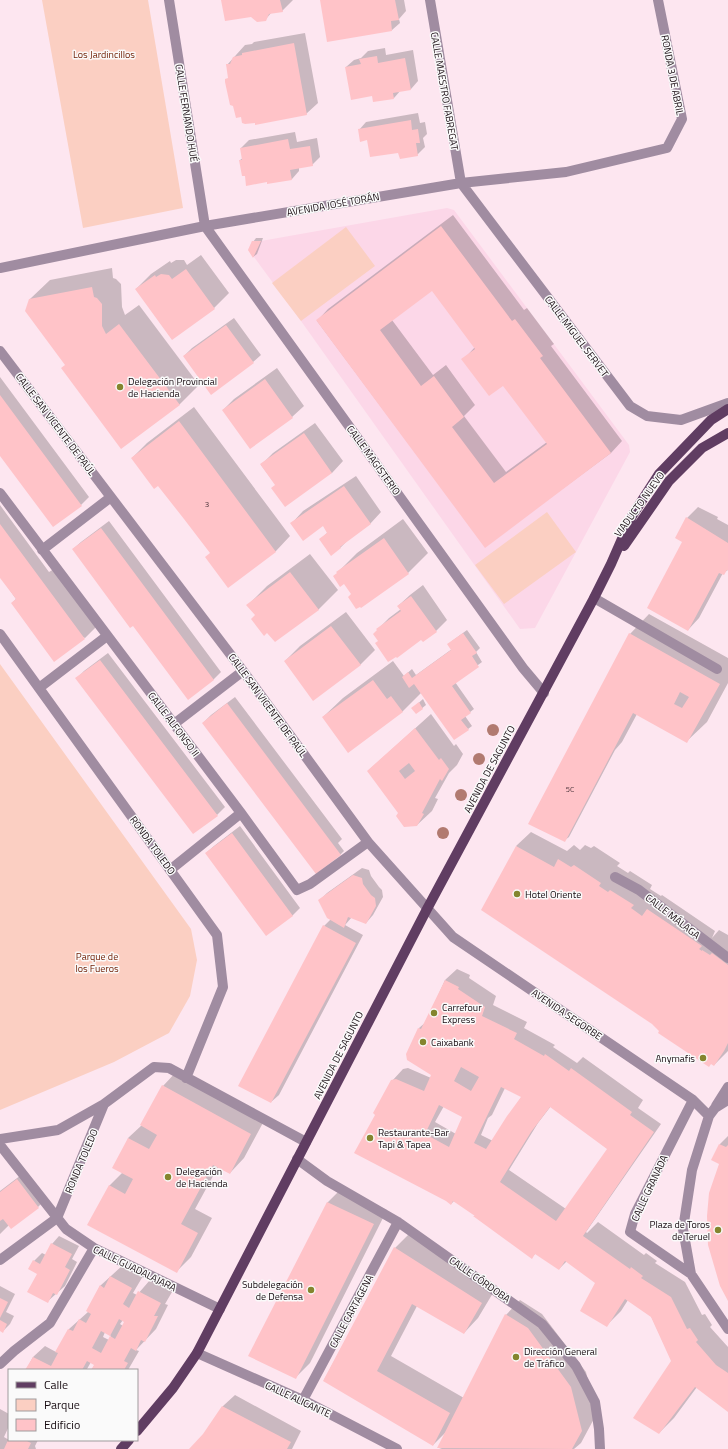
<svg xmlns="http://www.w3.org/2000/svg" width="728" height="1449" font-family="'Titillium Web',sans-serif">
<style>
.built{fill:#fcd7e8}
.green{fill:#fbcfc2}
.shadow{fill:#0003;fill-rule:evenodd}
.building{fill:#ffc3c8;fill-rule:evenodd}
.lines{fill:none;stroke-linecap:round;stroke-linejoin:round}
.minor{stroke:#a08ca1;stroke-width:10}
.major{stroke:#603d62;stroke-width:10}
.tree{fill:#b17a70}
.poi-dot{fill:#84852e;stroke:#fafafa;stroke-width:1.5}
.labels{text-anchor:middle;stroke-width:3;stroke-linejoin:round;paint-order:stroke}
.number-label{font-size:8px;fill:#523a40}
.park-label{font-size:10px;fill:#722208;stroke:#fafafa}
.street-label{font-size:10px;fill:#180c12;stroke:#fafafa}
.poi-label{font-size:10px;fill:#180c12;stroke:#fafafa;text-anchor:start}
</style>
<rect width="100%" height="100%" fill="#fde6f0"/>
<!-- built -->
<path class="built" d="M447,208L454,210L629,445L630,452L535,628L520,629L301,321L254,257L248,250L252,241H261Z"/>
<!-- green -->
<path class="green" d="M42,0H148L183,208L83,228Z
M346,227L375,266L301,321L272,283Z
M547,512L576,552L504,604L475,565Z
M0,664L191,929L197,960L190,996L169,1033L114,1062L0,1110Z"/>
<!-- shadow -->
<path class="shadow" d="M222,0H293L282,11L272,12L265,20L251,16Z
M321,0H404L406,11L399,19L400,23L392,30Z
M305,33L318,103L306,114L229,77L227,65L245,45L252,44L254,42Z
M385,48L386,55L413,50L418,81L411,89L401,90L394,98L373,95L346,67L354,60L361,58L368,51Z
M418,113L420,123L425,122L427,134L423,138L425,147L417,155L368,139L359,130L366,122Z
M295,132L297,142L317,138L320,157L312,165L299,167V171L292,179L268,181L245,175L240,160L243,158L241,148L249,140Z
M453,215L524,310L527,308L554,344L551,346L622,441L611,453L485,546L317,321L328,309ZM432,290L475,347L463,360L504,384L547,442L506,472L464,416L475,405L446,365L433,375L392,320Z
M256,238H263L257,254L253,257V242Z
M201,255L229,293L214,308L172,339L136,289L151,274L170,261L171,263L176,260H184L187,265Z
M112,268L113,278L116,279L121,284L122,307L125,315L139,305L199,385L179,405L66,365L30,299L50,280Z
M234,318L261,355L253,362L184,356L192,348Z
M277,368L304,406L292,417L223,410L234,399Z
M0,377L89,497L81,505L0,454Z
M194,407L290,536L276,551L228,586L211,553L159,484L132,458L147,443Z
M315,423L343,461L332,473L276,485L261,465L273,453Z
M356,476L381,512L370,524L350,538L340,548L321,539L328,532L323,525L292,523L303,511Z
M0,505L49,572L54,569L96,627L85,638L12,603L16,599L0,576Z
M698,507L718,517L717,519L728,525V570L723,573L699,618L688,630L684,542L687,518Z
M403,519L428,553L408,573L361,607L338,572L357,553Z
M109,521L221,672L213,680L73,549L81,542Z
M310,554L338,590L318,610L256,615L248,605L267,586Z
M423,585L447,620L436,631L421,639L379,641L377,630L389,618L401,609L398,606L410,595Z
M346,612L375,650L360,665L285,661L300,646Z
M649,614L728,658V683L707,722L687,741L637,714L622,742L615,750L569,837L565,840L630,634Z
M467,630L480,648L476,652L482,662L455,682L474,709L465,716L472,726L468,729L421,693L402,712L323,717L343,698L393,661L404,676L412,669L416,675L452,649V641Z
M108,653L225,807L217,815L77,678L84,671Z
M235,697L342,839L338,843L344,851L340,855L203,723L211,715Z
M423,699L426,705L416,713L413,708Z
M431,714L454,746L456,744L463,754L457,765L449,773L435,798L438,799L432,811L417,825L400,813L368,771Z
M240,826L300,908L292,916L206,853L214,846Z
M531,832L567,851L574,845L580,850L585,845L591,848L594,846L620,863L617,866L628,873L630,871L652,885L650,889L661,896L662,895L715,931L712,938L719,930L728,935V1051L714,1065L661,1031L516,846Z
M362,868L369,870L371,876L379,887L382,890L383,897L373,915L366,923L352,917L345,925L363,935L279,1095L271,1102L324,926L331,919L319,901L327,893Z
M457,969L470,975L469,978L496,996L493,1005L527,1022L524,1028L555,1045L553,1047L577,1063L583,1057L643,1100L638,1108L661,1124L586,1232L587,1233L598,1222L644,1255L646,1253L657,1261L655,1263L685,1282L702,1315L705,1314L712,1325L710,1327L728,1347V1411L697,1387L674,1418L659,1433L672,1361L651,1316L628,1300L621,1311L606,1326L596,1282L567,1261L559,1269L536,1253L532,1257L474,1216L476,1215L454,1201L451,1204L377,1114L392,1081L403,1069L408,1068L431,1078L432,1074L419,1028L426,1022L445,980ZM505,1088L522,1096L493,1141L481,1135L488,1118L492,1115ZM444,1106L464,1117L456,1134L435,1122ZM551,1106L608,1149L566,1209L509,1170L538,1123Z
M177,1071L265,1119L244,1158L230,1173L218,1167L195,1209L212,1218L191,1257L176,1272L109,1186L123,1172L128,1138L142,1125L163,1086Z
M728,1136V1299L721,1286L709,1245L720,1163V1144Z
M25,1172L46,1199L38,1207L9,1225L0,1234V1191Z
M342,1188L387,1210L310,1363L295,1378L327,1203Z
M410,1233L496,1288L478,1318L464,1333L417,1306L391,1356L464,1398L506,1315L520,1300L542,1314L586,1372L596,1415L581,1443L574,1449H442L439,1448L446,1432L433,1445L324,1380L395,1248Z
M59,1236L79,1246L72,1259L77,1262L65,1286L48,1301L34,1261L42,1253L46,1255L52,1244Z
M123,1265L143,1276L133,1293L137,1295L150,1280L172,1292L165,1304L168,1305L156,1329L136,1350L139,1351L128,1370H92L95,1364L91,1362L87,1369L88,1370H26L33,1357L45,1346L56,1352L69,1329L88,1312L100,1286ZM123,1320L126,1321L123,1326L120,1324ZM105,1332L111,1336L109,1340L103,1337Z
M0,1286L15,1294L6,1312L14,1316L10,1324L3,1331L0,1330Z
M235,1395L301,1431L292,1449H191L204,1434L223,1406Z
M0,1409L9,1414V1426L4,1437L9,1440H38L35,1446L36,1449H0Z"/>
<!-- building -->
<path class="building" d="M221,0H280L283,12L269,14L266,21L257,22L251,17L225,21Z
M320,0H395L399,20L391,21L392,31L327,42Z
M294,43L307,115L255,125V123L245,124L242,123L241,117L236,118L233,106L230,105L225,82V79L228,78L226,64H230L233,57L242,55V53Z
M377,56L378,63L405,58L411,90L393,93L394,99L373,102L372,96L351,100L345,67L361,64L359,59Z
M411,120L412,130L418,129L420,143H416L418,156L400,159L398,153L370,157L367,140L360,142L358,129Z
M288,139L290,149L310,146L313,166L290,170L292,180L267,184V182L246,186L245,176H242L239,160H242L240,148Z
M441,226L512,321L515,319L543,356L540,358L611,453L485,548L316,320ZM432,291L475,349L461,359L489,396L503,386L547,444L494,483L452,427L464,417L434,376L421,386L380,330Z
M252,241H261L253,258L248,250Z
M186,269L215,309L172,340L135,289L155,275L156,277L161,274L169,275L172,279Z
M92,287L94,297L97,298L102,304V326L106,334L119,324L180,405L121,449L61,368L65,365L25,311L29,299Z
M226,325L254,363L211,395L183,356Z
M265,379L293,418L250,449L222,410Z
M0,395L82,506L53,527L0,456Z
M179,421L276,552L228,588L205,557L210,553L184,519L158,486L154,489L131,458Z
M304,433L332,473L285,507L271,488L275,485L260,464Z
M344,486L371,524L340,547L341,548L331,556L319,539L327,533L323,526L303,541L290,523Z
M686,517L728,543V570H727L724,575L719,573L688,631L647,608L682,542L675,538Z
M0,524L85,639L54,662L11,603L16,599L0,578Z
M101,528L214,680L188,700L133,626L130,628L72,549Z
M384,538L409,574L361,608L360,607L356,609L348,597L351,594L344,584L340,587L333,576L337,573L336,572Z
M290,572L319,610L275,642L267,633L264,636L251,619L255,615L246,605Z
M411,596L437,632L423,642L421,640L397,658L396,657L388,662L375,643L378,641L373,634L377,630L376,629L401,611L397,606Z
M331,626L361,665L313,701L284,661Z
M463,633L477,653L472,656L479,667L452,686L471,713L461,720L469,730L454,740L414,684L409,688L402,677L408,672L412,678L451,650L447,644Z
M629,633L720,684L687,743L633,713L565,842L528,824ZM680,692L689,697L682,708L674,704Z
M100,660L218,816L193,834L75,678Z
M373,680L387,699L391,696L403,712L348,753L322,717Z
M419,702L423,709L416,714L411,708Z
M227,703L341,855L316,874L202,723Z
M415,728L439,760L441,758L449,769L442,781L440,779L422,813L424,814L417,826L404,827L396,816L398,813L367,771ZM409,763L415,771L405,779L399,771Z
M232,833L293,916L266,936L205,853Z
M516,846L554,867L558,859L571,867L574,865L601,883L599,886L608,892L610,890L634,905L631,908L642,916L647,909L702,946L699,949L702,951V950L710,955L712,953L728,965V1043L724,1051L714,1066L711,1064L709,1067L658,1033L659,1031L652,1024L481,910Z
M353,875L362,878L363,884L371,895L375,898L376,906L366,924L348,917L344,928L327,918L318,900Z
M323,925L356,943L271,1103L238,1086Z
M445,980L459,987L458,989L485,1007L482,1016L517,1033L514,1039L544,1056L545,1054L569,1071L571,1068L632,1112L630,1115L654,1132L583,1236L630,1269L631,1267L643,1276L641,1278L671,1297L687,1329L690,1328L698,1340L696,1342L716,1365L728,1373V1412L695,1387L659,1434L633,1418L671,1361L651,1317L625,1299L607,1327L580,1311L595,1283L565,1261L559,1270L535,1254L532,1259L473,1216H475L453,1201L451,1205L446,1201L354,1153L375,1115L373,1113L391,1080L396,1079L424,1091L431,1075L407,1060L406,1054L418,1028L421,1029ZM461,1067L479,1077L471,1091L454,1081ZM501,1087L521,1097L507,1116L486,1149L474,1143ZM439,1105L462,1117L449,1147L425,1134ZM550,1107L607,1149L556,1221L500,1182L531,1132Z
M162,1085L251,1134L230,1174L213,1165L181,1224L198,1233L177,1273L87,1225L109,1185L125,1194L133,1179L112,1168L128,1138L149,1149L157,1135L140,1125Z
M719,1144L726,1147L728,1145V1301L720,1286L708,1245L707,1216L709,1193L719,1164L711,1160Z
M17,1179L39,1208L11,1229L3,1219L0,1221V1192Z
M327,1202L374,1224L296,1379L248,1356Z
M51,1243L72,1254L65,1267L70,1270L57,1295L53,1293L48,1303L27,1292L37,1274L28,1269L33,1260L40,1264Z
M394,1247L482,1303L464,1334L412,1304L377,1371L450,1413L433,1446L323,1381Z
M110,1276L132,1288L123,1304L129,1308L138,1291L161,1303L154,1316H158L145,1342L141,1340L136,1351L131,1348L124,1361L128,1363L124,1370H91L94,1365L87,1361L82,1370H25L33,1357L51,1366L58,1353L55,1352L68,1329L73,1331L79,1319L86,1323L91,1314L86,1311L100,1285L104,1288ZM119,1319L124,1322L115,1339L110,1336ZM101,1331L110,1336L101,1353L92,1348Z
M0,1298L8,1302L0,1318Z
M505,1314L528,1328L571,1387L582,1431L572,1449L437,1448Z
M0,1320L7,1324L3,1333L0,1331Z
M222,1406L291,1442L287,1449H189L203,1434Z
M8,1440H25L31,1443L28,1449H4Z"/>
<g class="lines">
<!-- minor -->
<path class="minor" d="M169,0L205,226L523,668L544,693
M430,0L461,183L630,406L647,416L681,420L728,403
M0,268L205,226L461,183L566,172L667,148L682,119L658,0
M0,351L243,671L368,842L453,937L693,1100L709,1116
M0,493L241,813L297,890L310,884L368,842
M42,550L111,497
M594,598L717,669
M0,634L217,935L223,987L186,1078
M39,688L107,636
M174,724L243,671
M170,870L241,813
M615,877L639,890L728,958
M728,1100L715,1108L709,1116L692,1170L683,1229L691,1274L728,1329
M716,1106L728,1087
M0,1139L58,1130L104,1104L154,1067L169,1068L306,1142
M0,1145L66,1229L94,1248L220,1309
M297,1159L327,1181L398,1222L542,1324L576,1366L595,1402L599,1429L600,1449
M0,1260L57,1218L104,1104
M691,1274L630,1232L635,1214L693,1100
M197,1353L303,1400L397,1449
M0,1364L14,1351L50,1323L94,1248
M303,1400L398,1222"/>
<!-- major -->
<path class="major" d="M624,546L669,481L702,448L728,433
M137,1431L173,1388L197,1353L427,909L594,598L611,564L632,516L659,474L711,420L728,409
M121,1449L129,1440"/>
</g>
<!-- trees -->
<g class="tree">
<circle cx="493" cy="730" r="6"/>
<circle cx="479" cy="759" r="6"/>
<circle cx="461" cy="795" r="6"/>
<circle cx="443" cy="833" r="6"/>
</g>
<!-- markers -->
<g class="poi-dot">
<circle cx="120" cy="387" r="4"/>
<circle cx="517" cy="894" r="4"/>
<circle cx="434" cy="1013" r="4"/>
<circle cx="423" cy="1042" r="4"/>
<circle cx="703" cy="1058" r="4"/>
<circle cx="370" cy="1138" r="4"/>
<circle cx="168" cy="1177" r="4"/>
<circle cx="718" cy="1230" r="4"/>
<circle cx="311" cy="1290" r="4"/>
<circle cx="516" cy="1357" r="4"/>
</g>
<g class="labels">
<!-- number labels -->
<g class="number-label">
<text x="207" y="507">3</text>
<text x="570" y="792">5C</text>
</g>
<!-- park labels -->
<g class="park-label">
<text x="104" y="58">Los Jardincillos</text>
<text x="97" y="960">Parque de<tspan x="97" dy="12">los Fueros</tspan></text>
</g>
<!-- street labels -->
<g class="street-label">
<text transform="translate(673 75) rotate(79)" y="4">RONDA 3 DE ABRIL</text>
<text transform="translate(445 91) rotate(80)" y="4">CALLE MAESTRO FABREGAT</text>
<text transform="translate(187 113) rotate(81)" y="4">CALLE FERNANDO HUÉ</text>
<text transform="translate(333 204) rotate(-10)" y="4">AVENIDA JOSÉ TORÁN</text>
<text transform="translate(577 336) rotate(53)" y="4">CALLE MIGUEL SERVET</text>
<text transform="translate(56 424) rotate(53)" y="4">CALLE SAN VICENTE DE PAÚL</text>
<text transform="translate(374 460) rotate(54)" y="4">CALLE MAGISTERIO</text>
<text transform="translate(639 504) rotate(-54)" y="4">VIADUCTO NUEVO</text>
<text transform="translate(268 705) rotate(54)" y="4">CALLE SAN VICENTE DE PAÚL</text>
<text transform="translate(174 724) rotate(53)" y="4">CALLE ALFONSO II</text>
<text transform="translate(489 769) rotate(-62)" y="4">AVENIDA DE SAGUNTO</text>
<text transform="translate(153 845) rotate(54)" y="4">RONDA TOLEDO</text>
<text transform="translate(673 916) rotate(38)" y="4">CALLE MÁLAGA</text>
<text transform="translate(567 1014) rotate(34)" y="4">AVENIDA SEGORBE</text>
<text transform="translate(338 1055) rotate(-63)" y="4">AVENIDA DE SAGUNTO</text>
<text transform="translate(81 1161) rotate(-67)" y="4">RONDA TOLEDO</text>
<text transform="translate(649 1188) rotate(-65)" y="4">CALLE GRANADA</text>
<text transform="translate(135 1268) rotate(26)" y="4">CALLE GUADALAJARA</text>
<text transform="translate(480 1279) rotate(35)" y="4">CALLE CÓRDOBA</text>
<text transform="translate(351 1311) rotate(-62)" y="4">CALLE CARTAGENA</text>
<text transform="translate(298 1399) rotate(25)" y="4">CALLE ALICANTE</text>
</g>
<!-- poi labels -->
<g class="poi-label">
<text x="128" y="385">Delegación Provincial<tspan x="128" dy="12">de Hacienda</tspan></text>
<text x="525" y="898">Hotel Oriente</text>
<text x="442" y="1011">Carrefour<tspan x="442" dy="12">Express</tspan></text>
<text x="431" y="1046">Caixabank</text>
<text x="695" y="1062" text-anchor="end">Anymafis</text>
<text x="378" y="1136">Restaurante-Bar<tspan x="378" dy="12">Tapi &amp; Tapea</tspan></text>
<text x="176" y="1175">Delegación<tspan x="176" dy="12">de Hacienda</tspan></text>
<text x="710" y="1228" text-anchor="end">Plaza de Toros<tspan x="710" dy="12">de Teruel</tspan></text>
<text x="303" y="1288" text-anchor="end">Subdelegación<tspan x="303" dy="12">de Defensa</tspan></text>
<text x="524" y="1355">Dirección General<tspan x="524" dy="12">de Tráfico</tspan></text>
</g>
</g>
<!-- legend -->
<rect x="8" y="1369" width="130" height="72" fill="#fafafa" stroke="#a09b9d"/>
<rect x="16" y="1382" width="20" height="6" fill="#603d62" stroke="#a09b9d"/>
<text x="44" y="1389" font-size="12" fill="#180c12">Calle</text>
<rect x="16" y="1399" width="20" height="12" fill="#fbcfc2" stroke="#a09b9d"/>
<text x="44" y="1409" font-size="12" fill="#180c12">Parque</text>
<rect x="16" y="1419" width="20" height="12" fill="#ffc3c8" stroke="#a09b9d"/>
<text x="44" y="1429" font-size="12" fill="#180c12">Edificio</text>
</svg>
